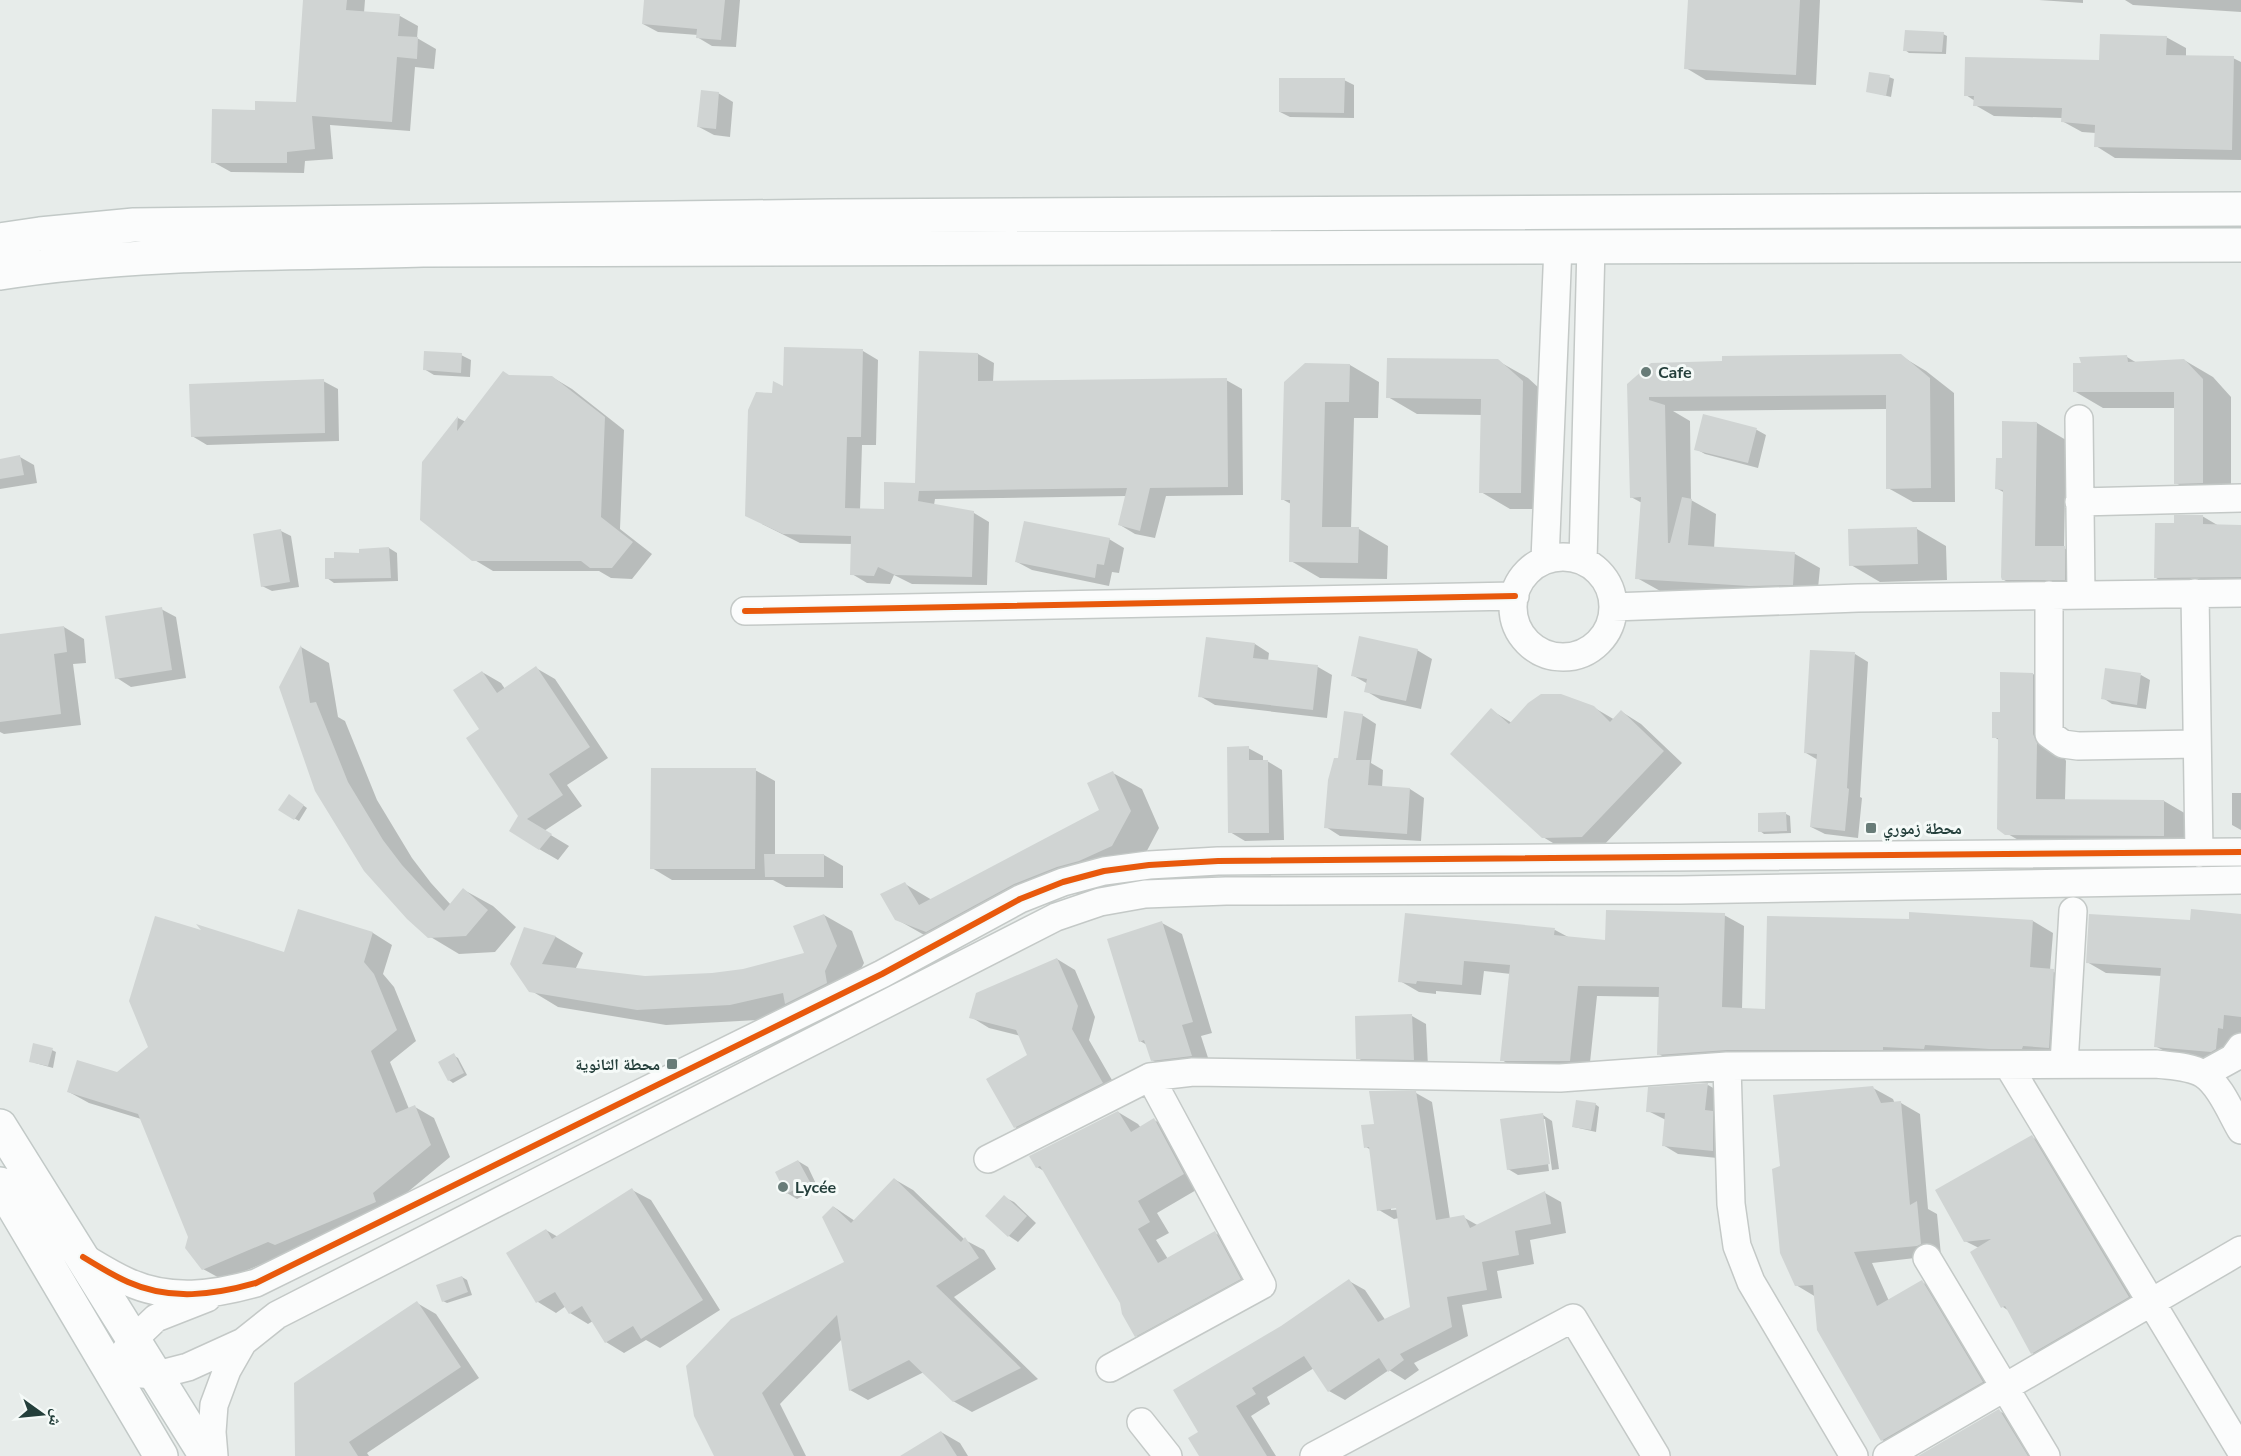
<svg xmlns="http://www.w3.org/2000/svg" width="2241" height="1456" font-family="'Nunito Sans','Noto Naskh Arabic',sans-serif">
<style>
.shadow{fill:#0003;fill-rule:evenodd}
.building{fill:#d0d4d3}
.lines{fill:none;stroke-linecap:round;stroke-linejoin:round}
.street-casing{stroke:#c4c9c7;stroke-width:30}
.secondary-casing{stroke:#c2c9c7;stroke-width:36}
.street{stroke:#fbfcfc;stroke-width:27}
.secondary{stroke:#fbfcfc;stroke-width:33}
.cycleway-casing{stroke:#f5faf8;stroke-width:10}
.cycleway{stroke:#e8590c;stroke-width:6}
.poi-dot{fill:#687c78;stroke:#f5faf8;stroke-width:2}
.labels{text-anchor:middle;stroke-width:6;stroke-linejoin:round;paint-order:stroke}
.poi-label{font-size:16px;font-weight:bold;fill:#243f3b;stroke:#f5faf8;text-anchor:start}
</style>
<rect width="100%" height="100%" fill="#e7ecea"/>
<!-- shadow -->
<path class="shadow" d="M305,0H365L364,13L400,16L418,26L417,38L436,49L434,69L415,67L410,131L330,125L333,159L305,161L304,173L231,172L213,162L257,111L297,103Z
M645,0H740L736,47L712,46L697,37L698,35L658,32L643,24Z
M1690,0H1820L1816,85L1706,80L1686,68Z
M2039,0H2083V3Z
M2125,0H2241V12L2133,5Z
M1943,34L1947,36L1946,54L1909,53L1905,50Z
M2166,37L2186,48V57L2233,58L2241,62V160L2115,158L2096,146V133L2082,132L2062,121V118L1994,116L1975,105V101L1966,95L2101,61Z
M1889,77L1894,79L1891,97L1867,91Z
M1344,80L1354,85V118L1290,117L1280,112Z
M718,93L733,102L730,137L714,135L699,127Z
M863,351L878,360L876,445H862L860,510H885L917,484L921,353L978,354L994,363L993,382L1226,380L1242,389L1243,495L1166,496L1155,538L1135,534L1120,525L1127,496L935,499L934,505L974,513L989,522L987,585L912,584L894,575L890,584L867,583L852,574L853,544L800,543L762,524L774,394Z
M461,355L471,360L470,377L434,375L424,369Z
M1901,356L1926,371L1954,393L1955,502H1913L1888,488L1887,409L1673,411L1690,421L1691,500L1716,514L1714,549L1795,554L1820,568L1817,598L1662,592L1637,578L1642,503L1631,497L1629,385Z
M2127,357L2137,363L2184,360L2213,377L2231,397V499L2205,500L2176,483V408H2103L2074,391Z
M1498,361L1528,378L1551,399L1549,509H1510L1481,492L1482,415L1417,414L1388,397Z
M1350,365L1379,382L1378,418H1354L1351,529H1359L1388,546L1387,579L1320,578L1291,561V504L1282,499L1285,383Z
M509,376L552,377L572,389L624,430L620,529L652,554L632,579L611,578L599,571H493L473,559L423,463L458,418L466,422Z
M323,381L338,389L339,441L207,445L192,436Z
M1704,416L1757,430L1766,435L1758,468L1705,454L1696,449Z
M2004,423H2037L2066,440L2064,548L2093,565L2094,595L2033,596L2004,580L2005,493L1996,488L2003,460Z
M20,457L34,465L37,483L0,489V460Z
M2202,516L2219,526H2241V589L2177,590L2156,578L2176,525Z
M1917,529L1946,546L1947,580L1880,582L1851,565Z
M281,531L291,536L299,587L272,591L262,586Z
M1109,539L1124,548L1119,573L1112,572L1109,586L1032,570L1017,562Z
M389,548L397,553L398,581L334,583L327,578L361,554Z
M161,609L176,617L186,678L131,687L117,678Z
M64,627L84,639L86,663L73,664L81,725L4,734L0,732V635Z
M1255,644L1269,653L1268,661L1318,667L1332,675L1327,718L1215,705L1200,696Z
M301,647L329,663L338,717L345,721L377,800L412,858L431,883L451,905L464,890L493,906L516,927L495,952L459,954L429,936L316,791Z
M1417,650L1432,659L1421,709L1381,700L1366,691L1368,684L1352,675Z
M1855,654L1868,662L1860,797L1862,798L1858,838L1825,834L1811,827L1818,760L1806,753Z
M536,668L555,679L608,758L567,785L582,806L544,831L569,846L558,860L539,849L520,816L481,729L482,672L501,683L505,689Z
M2033,674L2062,691V752L2066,761L2065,800L2164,801L2193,818V851L2036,850L2006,833L1999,740L1994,737L2001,714Z
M2141,675L2150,680L2146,709L2112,704L2103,698Z
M1593,707L1615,720L1622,712L1641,724L1682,763L1602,847L1563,849L1543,837L1491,710L1512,723Z
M1362,715L1376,724L1371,763L1383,770L1382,788L1410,789L1424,798L1421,841L1340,836L1326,827L1339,760Z
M1248,748L1263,756V761H1267L1282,770L1284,840L1245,841L1230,832Z
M755,770L775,781V855H824L843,866V888L786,887L773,880H672L652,868Z
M1113,773L1142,789L1159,828L1141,862L1044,900L926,936L896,919L905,884L932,900L1101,810Z
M2232,793H2241V830L2232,825Z
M293,798L307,808L299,821L280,810Z
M1786,814L1790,816L1791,833L1764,834L1760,831Z
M299,911L373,933L392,945L383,974L394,987L416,1041L390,1062L409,1109L415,1107L434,1118L450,1157L392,1205L289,1253L223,1280L203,1269L141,1119L89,1103L69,1092L117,1074L285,953Z
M824,915L852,931L864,963L852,987L758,1020L666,1025L558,1007L530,990L525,929L556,937L583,953L575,970L645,978L712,975L744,970L806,954Z
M1724,915L1744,926L1742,1009L1766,1010L2033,921L2053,933L2050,970L2073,982L2069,1059L1678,1066L1659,1054L1660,997L1597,996L1589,1072H1521L1502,1060L1511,974L1484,971L1481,995L1436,991V994L1419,992L1400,981L1555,930L1570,938L1606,942Z
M2241,915V1038L2231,1062L2174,1056L2155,1046L2162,976L2106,973L2087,962L2191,922Z
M1162,923L1182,934L1212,1033L1201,1036L1211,1067L1172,1072L1152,1060L1147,1045L1140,1041Z
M1057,959L1075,970L1095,1017L1089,1040L1120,1094L1033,1138L1015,1127L1029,1056L1021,1036L989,1028L971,1017Z
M1412,1016L1426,1024L1428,1067H1372L1358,1058Z
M52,1050L56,1052L53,1068L35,1063Z
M453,1055L458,1058L467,1075L453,1083L449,1080Z
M1708,1085L1722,1093L1727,1159L1678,1154L1663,1145L1666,1120L1648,1111Z
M1873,1088L1893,1099L1895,1104L1901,1103L1920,1114L1928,1209L1937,1214L1941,1255L1872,1263L1889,1301L1922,1282L1941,1293L2002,1393L1902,1451L1882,1440L1816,1297L1796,1285L1782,1167Z
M1416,1093L1432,1102L1450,1219L1463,1217L1479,1226L1545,1193L1561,1202L1566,1233L1530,1240L1534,1264L1497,1271L1502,1298L1462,1305L1468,1336L1414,1363L1419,1370L1405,1380L1389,1370L1345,1400L1329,1391L1314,1368L1267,1397L1270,1404L1251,1416L1276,1456H1201L1200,1432L1282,1327L1349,1281L1365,1290L1386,1321L1412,1308L1399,1218L1394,1219L1379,1210L1371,1150L1366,1147L1375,1125ZM1391,1207L1404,1209L1391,1210Z
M1595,1104L1599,1107L1596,1132L1574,1127Z
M1118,1112L1138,1124L1141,1128L1154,1120L1174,1131L1203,1186L1157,1213L1169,1233L1156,1240L1168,1259L1215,1233L1235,1244L1260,1290L1156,1347L1136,1335L1121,1302L1044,1171L1037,1167Z
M1543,1115L1552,1121L1559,1169L1552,1170L1545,1119H1542L1549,1171L1518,1175L1508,1169Z
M2032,1137L2052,1149L2148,1308L2052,1364L2032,1353L2009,1311L2003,1307L1979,1248L1965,1241Z
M798,1161L808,1167L818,1188L797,1199L787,1193Z
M894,1179L913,1190L965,1240L984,1250L996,1269L954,1297L1038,1379L972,1412L953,1401L924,1372L868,1400L850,1390L842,1339L780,1404L806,1456H716L846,1262L834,1207L855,1221Z
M632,1190L651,1200L720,1310L660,1348L646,1340L624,1353L606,1342L593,1321L588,1324L570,1313L566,1306L556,1313L538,1302L546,1230L558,1237Z
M1004,1197L1014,1202L1036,1223L1018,1242L1009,1236L987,1216Z
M462,1277L467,1280L472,1295L447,1303L443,1301Z
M417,1303L436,1314L479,1378L367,1453L369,1456H297Z
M1999,1411L2019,1422L2040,1456H1921Z
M941,1432L960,1443L968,1456H902Z"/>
<!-- building -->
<path class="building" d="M303,0H347L346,10L400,14L398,36L418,37L417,59L397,57L392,122L312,116L315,149L287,152V163H211L212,109L255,110V101L296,102Z
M644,0H725L721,40L696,38L697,29L642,24Z
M1688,0H1800L1796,75L1684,69Z
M1905,30L1944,32L1942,52L1903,51Z
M2100,34L2167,36L2166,55L2234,56L2232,150L2094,147L2095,125L2061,122L2062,108L1973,106L1974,96H1964L1965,57L2099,60Z
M1869,72L1890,75L1886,96L1866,92Z
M1279,78H1345L1344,113L1279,112Z
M701,90L719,92L716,129L697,127Z
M784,347L863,349L861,437H847L845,508L884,509V482L915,483L919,351L978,353V381L1227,378L1228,487L1150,488L1140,531L1118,525L1127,488L919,491L918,501L974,511L972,577L895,575L878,567L874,576L850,575L851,536L783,534L745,516L748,410L756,392L772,393L773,381L783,386Z
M424,351L462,353L461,373L423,370Z
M1901,354L1930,378L1931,488L1886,489V395L1649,397V400L1665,405L1668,543H1670L1682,497L1692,499L1688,545L1795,552L1793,585L1749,586L1635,579L1641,497L1630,498L1627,384L1651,363L1722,361V356Z
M2127,355L2128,362L2184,359L2203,379V483L2174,484V392H2073V363H2081L2079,357Z
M1387,358L1498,359L1523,381L1521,493H1479L1481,399L1386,398Z
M1305,363L1350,364L1349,402H1325L1322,527H1359L1358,563L1289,562L1290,500H1281L1284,382Z
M503,371L509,375L552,376L605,417L601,517L633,542L612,568H590L581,561H472L420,520L422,462L458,416L457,431Z
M324,379L325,433L191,437L189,384Z
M1703,414L1757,428L1748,463L1694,450Z
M2002,421L2037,422L2035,546H2065V580H2002L2001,577L2003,490L1995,489L1996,458H2002Z
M20,455L24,475L0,479V459Z
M2174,515H2203V524L2241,525V577L2154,578L2155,523H2174Z
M1024,521L1110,538L1104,565L1097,564L1095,578L1015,562Z
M1917,527L1918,564L1849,566L1848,529Z
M281,529L290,582L261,587L253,534Z
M389,547L391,578L325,579V558H334V552L359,553V549Z
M162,607L172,670L115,679L105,616Z
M64,626L67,652L54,654L61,714L0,722V634Z
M1359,636L1418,649L1406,701L1364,692L1367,679L1351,676Z
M1206,637L1255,643L1253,658L1318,665L1313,710L1198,697Z
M301,645L310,703L316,702L348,782L383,840L402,865L444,911L463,888L488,910L466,936L428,938L407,919L364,871L315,791L279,687Z
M1810,650L1855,652L1847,788L1849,789L1845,831L1810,827L1817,754L1804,753Z
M536,666L590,747L549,774L563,795L527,819L552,834L539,850L509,831L518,816L466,738L479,729L453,690L482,671L497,693Z
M2105,668L2141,673L2137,705L2101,699Z
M2000,672L2033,673V734L2037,743L2036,799L2164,800V836L2005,835L1997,829L1998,738H1992V712H2000Z
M1541,694H1561L1594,706L1610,722L1621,710L1664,751L1582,837L1542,838L1450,754L1491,708L1509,724L1528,703Z
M1344,711L1363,714L1356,760H1370L1368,785L1410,788L1407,834L1324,828L1328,780L1334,758H1338Z
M1249,746V760H1268L1269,833H1228L1227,747Z
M651,768H756L755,869H650Z
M1113,771L1131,811L1112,846L1079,861L1057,867L1014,884L926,932L895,920L880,894L905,882L919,905L1099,810L1087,783Z
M289,794L304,805L294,820L278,810Z
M1786,812L1787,831L1758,832V813Z
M764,854H824V877H765Z
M298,909L373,932L364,962L374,974L397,1030L371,1051L396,1113L415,1105L431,1145L373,1193L376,1202L275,1245L268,1242L202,1270L185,1248L188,1237L138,1114L67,1092L77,1060L117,1072L148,1047L129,1001L155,916L201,930L196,924L284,952Z
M2191,909L2241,914V1017L2224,1015L2223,1029L2218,1028L2216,1049L2211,1052L2154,1047L2161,968L2086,963L2089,914L2190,920Z
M1606,910L1725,913L1722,1007L1765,1009L1767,916L1909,919V912L2033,920L2030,967L2054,969L2049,1048L2023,1046L2022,1049H1989L1925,1045L1924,1049L1883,1047V1050H1727L1657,1055L1659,987L1578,986L1570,1061H1500L1510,965L1464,961L1462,985L1417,981L1416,984L1398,982L1405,913L1555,928L1554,935L1605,940Z
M824,914L837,946L825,971L827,983L785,1004L783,993L730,1005L637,1010L529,992L510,964L524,927L556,936L542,964L645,976L712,973L743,969L804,953L793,926Z
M1162,921L1193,1022L1182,1025L1192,1056L1151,1061L1144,1040L1139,1042L1107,939Z
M1057,958L1078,1006L1072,1029L1103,1083L1014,1128L986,1079L1027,1055L1016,1030L969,1018L976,993Z
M1412,1014L1414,1060L1356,1059L1355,1016Z
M33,1043L53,1048L48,1066L29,1062Z
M454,1053L464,1073L448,1081L438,1062Z
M1708,1083L1705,1110L1713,1111V1151L1662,1146L1665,1113L1646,1112L1648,1087Z
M1873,1086L1881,1103L1901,1101L1910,1205L1917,1201L1921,1244L1917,1246L1854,1252L1877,1306L1922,1280L1983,1382L1881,1441L1817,1330L1813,1285L1795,1286L1780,1253L1772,1169L1780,1166L1773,1095Z
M1369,1091H1416L1436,1220L1464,1215L1470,1228L1545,1191L1551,1224L1515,1231L1519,1255L1482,1262L1487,1290L1447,1297L1452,1327L1400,1354L1404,1360L1388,1372L1379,1358L1328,1392L1304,1356L1252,1388L1256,1394L1236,1406L1267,1456H1199L1188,1438L1198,1432L1173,1390L1281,1326L1349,1279L1378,1322L1410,1307L1396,1208L1377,1211L1369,1147L1364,1148L1361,1125L1374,1124Z
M1576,1100L1596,1103L1591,1130L1572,1127Z
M1118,1111L1131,1132L1154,1118L1184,1174L1138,1201L1150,1222L1138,1229L1158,1263L1215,1231L1241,1279L1135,1337L1122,1314L1120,1303L1040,1166L1036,1168L1029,1156Z
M1543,1113L1550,1164L1507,1170L1500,1119Z
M2032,1135L2129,1297L2031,1354L2005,1306L2001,1308L1970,1252L1991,1239L1964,1242L1935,1190Z
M798,1160L810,1182L786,1194L775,1172Z
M894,1178L961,1242L965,1237L979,1258L936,1286L1021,1368L953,1402L909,1360L849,1391L837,1315L762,1393L794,1456H714L694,1416L686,1366L731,1319L844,1262L822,1217L833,1206L851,1223Z
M632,1188L703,1300L641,1339L633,1326L605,1343L582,1306L569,1314L555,1292L536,1303L506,1253L546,1229L552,1239Z
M1004,1195L1027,1216L1008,1237L985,1216Z
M462,1276L468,1292L442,1302L436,1285Z
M417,1301L461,1367L349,1442L358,1456H295L294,1383Z
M1999,1409L2028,1456H1918Z
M941,1431L957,1456H900Z"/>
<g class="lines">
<!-- street casing -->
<g class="street-casing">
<path id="street" d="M2079,419L2081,595
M2079,502L2241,498
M1513 607a50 50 0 1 1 100 0a50 50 0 1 1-100 0Z
M1545,560L1558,246
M1583,561L1591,246
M2195,593L2199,853
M2049,595V734L2063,744L2078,746L2197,744
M1613,607L1858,598L2241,593
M745,611L1515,596
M2064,1064L2073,911
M2008,1065L2241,1451
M1727,1066L1731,1204L1737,1246L1751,1282L1854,1456
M2204,1074L2233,1058L2241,1047
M988,1159L1150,1077L1193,1072L1560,1078L1727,1066L2156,1064C2171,1066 2190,1066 2203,1074C2220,1085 2231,1113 2241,1130
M83,1257C98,1266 112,1275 128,1282C170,1301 214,1295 256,1283L882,974L1020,899L1063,882L1104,871L1149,865L1218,861L2241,852
M1927,1258L2046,1456
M207,1298L156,1318L134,1339L110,1372L157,1375L188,1367L243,1342
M1110,1368L1262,1285L1150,1077
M1141,1422L1168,1456
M214,1456L212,1432L214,1405L227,1370L243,1342L277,1315L1056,917L1100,902L1145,894L1226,891L1680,890L2241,880
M1314,1456L1573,1318L1656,1456
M1887,1456L2241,1250"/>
</g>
<!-- secondary casing -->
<g class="secondary-casing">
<path id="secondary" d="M0,240L40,234L134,225L831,216L2241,209
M0,273C139,251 282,254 423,250L2241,245
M0,1126L206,1456
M0,1184L161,1456"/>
</g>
<!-- street -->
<use href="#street" class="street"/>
<!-- secondary -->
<use href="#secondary" class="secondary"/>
<!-- cycleway casing -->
<g class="cycleway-casing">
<path id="cycleway" d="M745,611L1515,596
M83,1257C98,1266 112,1275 128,1282C170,1301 214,1295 256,1283L882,974L1020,899L1063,882L1104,871L1149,865L1218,861L2241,852"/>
</g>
<!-- cycleway -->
<use href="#cycleway" class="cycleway"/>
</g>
<!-- markers -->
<g class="poi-dot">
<circle cx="1646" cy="372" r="6"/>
<rect x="1865" y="822" width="12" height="12" rx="3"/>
<rect x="666" y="1058" width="12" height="12" rx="3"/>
<circle cx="783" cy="1187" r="6"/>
</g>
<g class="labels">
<!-- poi labels -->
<g class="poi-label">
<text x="1658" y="378">Cafe</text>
<text x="1883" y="834">محطة زموري</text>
<text x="660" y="1070" text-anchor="end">محطة الثانوية</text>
<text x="795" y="1193">Lycée</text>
</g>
</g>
<!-- north arrow -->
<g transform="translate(42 1414) rotate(105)" stroke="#f5faf8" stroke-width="4.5" paint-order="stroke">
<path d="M0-4.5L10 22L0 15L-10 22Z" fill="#243f3b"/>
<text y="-9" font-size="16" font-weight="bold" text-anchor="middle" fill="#243f3b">ش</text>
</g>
</svg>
